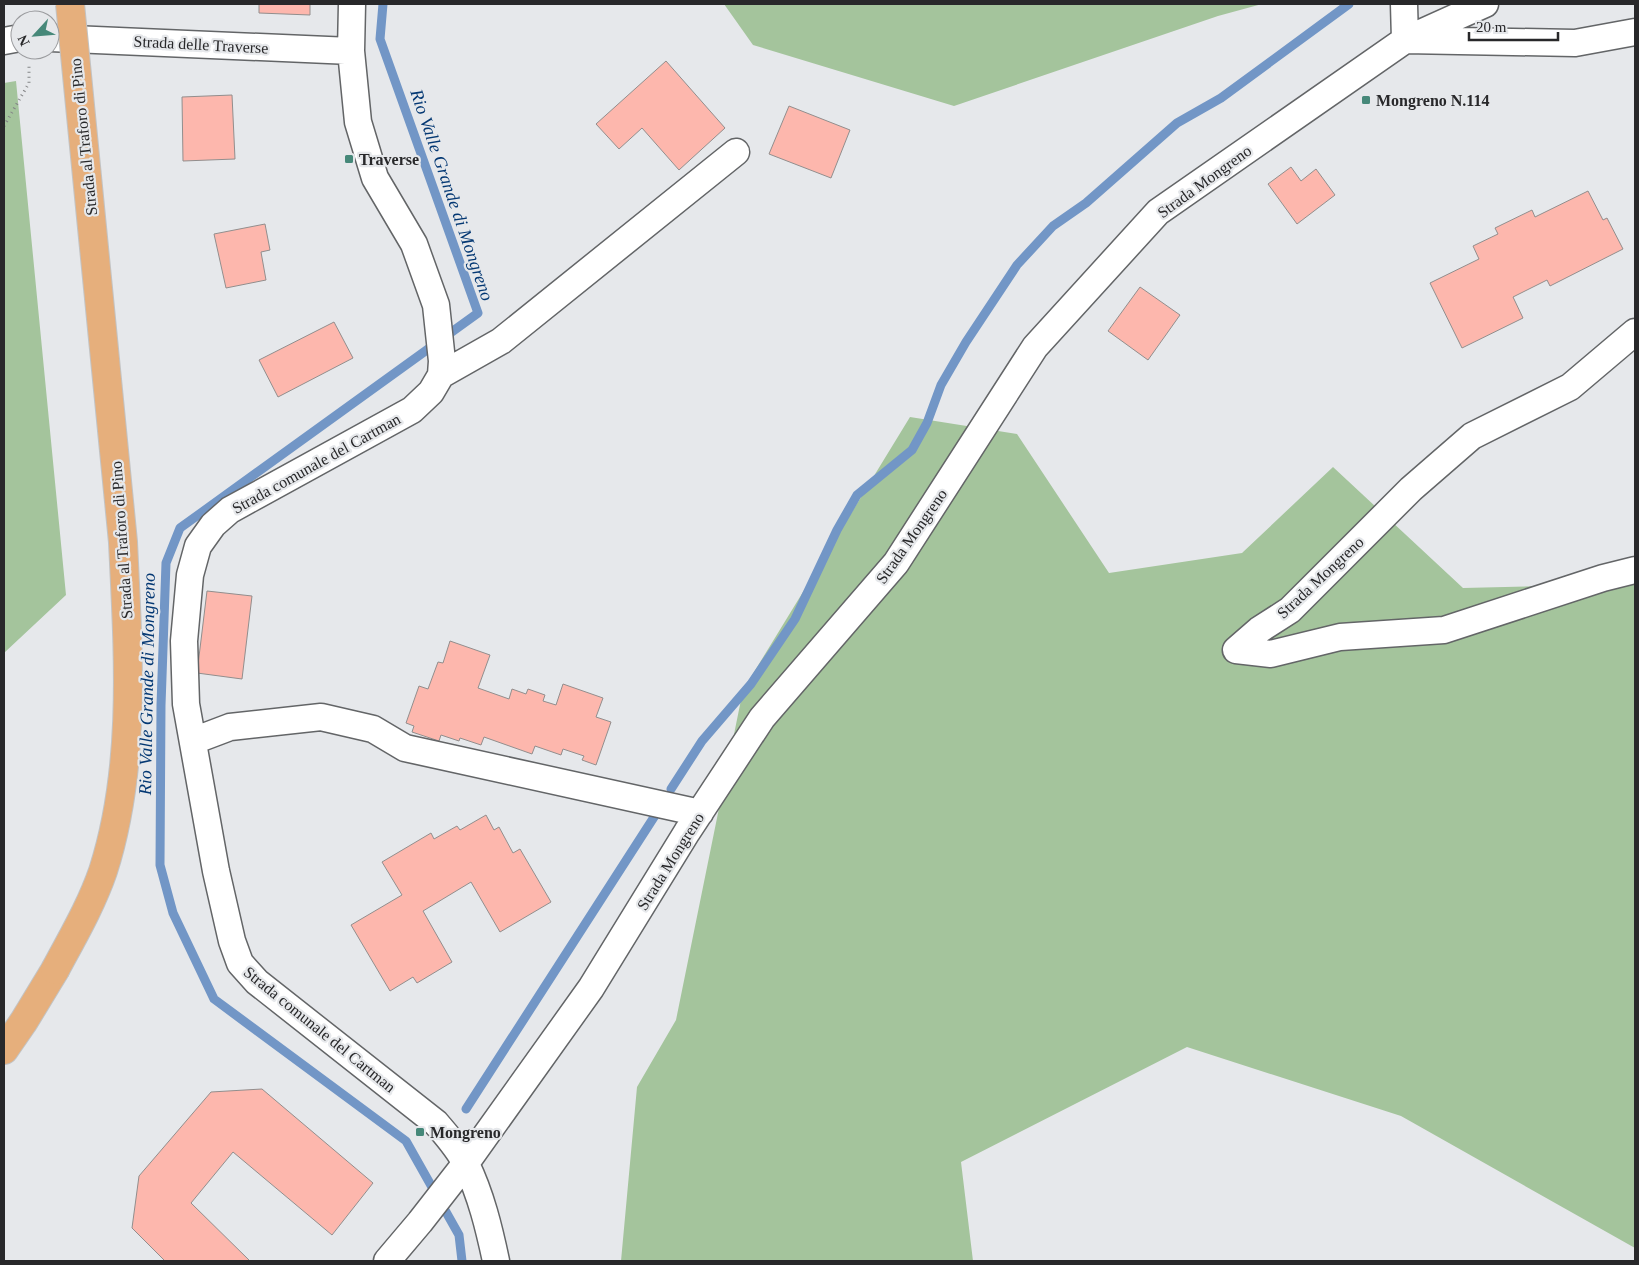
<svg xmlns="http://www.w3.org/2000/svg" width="1639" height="1265" font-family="'Times New Roman',serif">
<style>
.green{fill:#a4c49c}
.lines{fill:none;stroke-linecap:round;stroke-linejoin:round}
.stream{stroke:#7296c6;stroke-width:9}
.building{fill:#fdb7ad;stroke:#928e8d}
.street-casing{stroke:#636567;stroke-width:29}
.primary-casing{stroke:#c3c3c3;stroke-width:30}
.path{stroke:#838486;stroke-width:3;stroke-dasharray:1 4;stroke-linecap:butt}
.street{stroke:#fff;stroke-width:26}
.primary{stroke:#e6af7c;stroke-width:28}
.primary-bridge-casing{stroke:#c3c3c3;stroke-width:30;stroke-linecap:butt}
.primary-bridge{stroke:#e6af7c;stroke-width:28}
.poi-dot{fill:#468879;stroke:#e6e8eb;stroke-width:2}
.labels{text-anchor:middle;stroke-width:4.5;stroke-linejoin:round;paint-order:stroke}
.street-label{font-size:16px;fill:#28282a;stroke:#e6e8eb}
.poi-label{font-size:16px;font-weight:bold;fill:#28282a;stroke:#e6e8eb;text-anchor:start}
.water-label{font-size:18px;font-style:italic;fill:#043873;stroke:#e6e8eb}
</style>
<rect width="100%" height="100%" fill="#e6e8eb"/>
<!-- green -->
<path class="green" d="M724,4H1262L1218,16L954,106L753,45Z
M16,81L66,595L4,653V83Z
M910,417L1017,434L1109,573L1242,553L1333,467L1463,588L1635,584V1248L1401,1116L1187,1047L961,1162L973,1261H621L637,1087L676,1020L743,690Z"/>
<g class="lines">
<!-- stream -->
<path class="stream" d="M383,4L380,39L478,313L180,528L166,563L161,705L160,865L173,913L214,999L406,1141L459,1235L462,1261
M671,789L702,741L751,684L795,619L837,530L857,495L912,450L927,423L941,385L966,342L1017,265L1053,226L1086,203L1177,123L1221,98L1349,4
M466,1109L656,814"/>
</g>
<!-- building -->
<path class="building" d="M259,4H310V15L259,13Z
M666,61L725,128L679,170L642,128L619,149L596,124Z
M232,95L235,159L183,161L182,97Z
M789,106L850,130L831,178L769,154Z
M1291,167L1301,181L1316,169L1335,195L1297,224L1268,184Z
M1588,191L1603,220L1607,218L1623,249L1550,286L1547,280L1513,297L1523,318L1462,348L1430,283L1479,259L1473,246L1498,234L1495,228L1532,210L1535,217Z
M265,224L270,250L261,252L266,280L226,288L214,234Z
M1140,287L1180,315L1148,360L1108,331Z
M334,322L353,358L278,397L259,360Z
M207,591L252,596L242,679L197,673Z
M450,641L490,655L478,688L509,699L512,689L526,694L528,689L545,695L543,701L556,705L563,684L603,698L596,717L611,722L596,765L582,760L584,756L563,749L561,755L535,746L532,754L484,737L481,745L460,738L459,741L441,735L439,741L412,732L414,726L406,723L419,686L428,689L438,662L443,663Z
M486,815L494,830L499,827L513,853L520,849L551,902L500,932L471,882L423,911L452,962L417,983L413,977L390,991L351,925L402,895L382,862L431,833L434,839L457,826L460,830Z
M262,1089L373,1183L332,1235L233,1152L191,1203L250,1261H165L132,1228L139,1176L211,1092Z"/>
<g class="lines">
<!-- street casing -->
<g class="street-casing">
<path id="street" d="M352,4L351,51L358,122L375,178L414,244L436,305L442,361L441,375L431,392L412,410L230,510L213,525L198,546L190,575L184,641L186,704L216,871L232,941L240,963L257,982L436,1123C447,1136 459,1149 466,1164C481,1195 489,1228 496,1261
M1404,4L1405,40L1575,43L1635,32
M50,38L351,51
M4,41L20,38
M1635,332L1570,387L1472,436L1411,489L1290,610L1259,630L1236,650L1271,654L1340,637L1444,630L1603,578L1635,570
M441,375L501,341L736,152
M193,741L230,727L321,717L373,729L405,748L700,813
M387,1261L420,1222L466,1163L591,988L687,832L762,718L896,563L1035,347L1158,212L1405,40L1485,4"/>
</g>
<!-- primary casing -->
<g class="primary-casing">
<path id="primary" d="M4,1050L24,1021L55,970"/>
</g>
<!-- path -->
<path class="path" d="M4,126L29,83V63"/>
<!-- street -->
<use href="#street" class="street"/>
<!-- primary -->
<use href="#primary" class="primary"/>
<!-- primary-bridge casing -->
<g class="primary-bridge-casing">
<path id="primary-bridge" d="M55,970C72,938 91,906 103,871C137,765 128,650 123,542L70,4"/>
</g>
<!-- primary-bridge -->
<use href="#primary-bridge" class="primary-bridge"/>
</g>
<!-- markers -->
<g class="poi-dot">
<rect x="1361" y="95" width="10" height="10" rx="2.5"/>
<rect x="344" y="154" width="10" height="10" rx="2.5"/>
<rect x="415" y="1127" width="10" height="10" rx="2.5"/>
</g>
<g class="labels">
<!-- street labels -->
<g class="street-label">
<text transform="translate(201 44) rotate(3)" y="6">Strada delle Traverse</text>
<text transform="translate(83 137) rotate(-96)" y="6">Strada al Traforo di Pino</text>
<text transform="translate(1204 181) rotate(-36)" y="6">Strada Mongreno</text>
<text transform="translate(316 463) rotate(-29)" y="6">Strada comunale del Cartman</text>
<text transform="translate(911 536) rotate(-55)" y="6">Strada Mongreno</text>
<text transform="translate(121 540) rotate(-94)" y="6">Strada al Traforo di Pino</text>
<text transform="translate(1320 577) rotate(-43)" y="6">Strada Mongreno</text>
<text transform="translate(670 861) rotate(-58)" y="6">Strada Mongreno</text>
<text transform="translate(320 1029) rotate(39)" y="6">Strada comunale del Cartman</text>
</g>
<!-- poi labels -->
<g class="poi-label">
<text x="1376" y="106">Mongreno N.114</text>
<text x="359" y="165">Traverse</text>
<text x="430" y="1138">Mongreno</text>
</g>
<!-- water labels -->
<g class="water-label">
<text transform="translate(452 195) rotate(71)" y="6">Rio Valle Grande di Mongreno</text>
<text transform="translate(147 684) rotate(-89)" y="6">Rio Valle Grande di Mongreno</text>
</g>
</g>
<!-- border -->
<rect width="1639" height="1265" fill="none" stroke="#28282a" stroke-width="10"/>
<!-- north arrow -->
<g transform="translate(35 35) rotate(244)"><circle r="24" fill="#e6e8eb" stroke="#9a9b9e"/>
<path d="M0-4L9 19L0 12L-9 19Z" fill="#468879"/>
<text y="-8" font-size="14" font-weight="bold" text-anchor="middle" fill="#28282a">N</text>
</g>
<!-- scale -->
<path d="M1469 32v8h89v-8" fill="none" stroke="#28282a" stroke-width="2.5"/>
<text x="1476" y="32" font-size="15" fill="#28282a" stroke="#e6e8eb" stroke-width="4" paint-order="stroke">20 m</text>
</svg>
